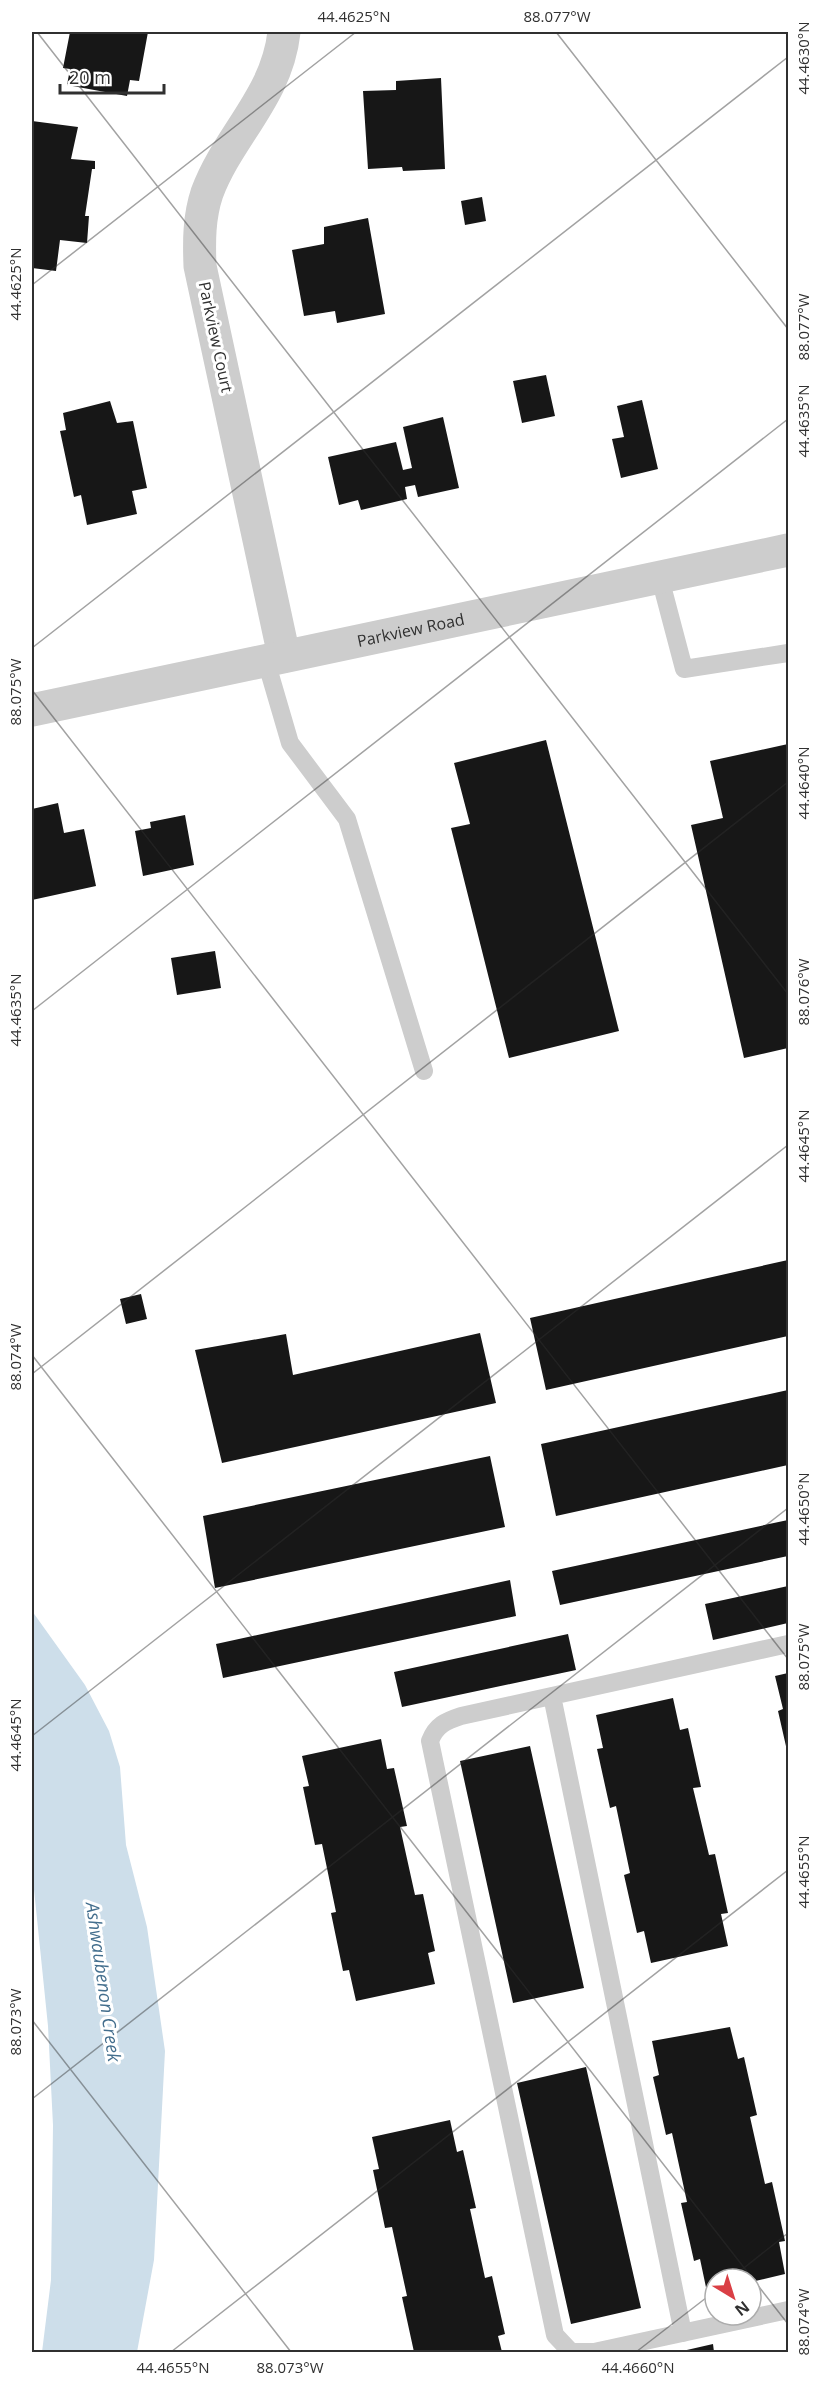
<svg xmlns="http://www.w3.org/2000/svg" width="820" height="2384" font-family="'Open Sans',sans-serif">
<style>
.water{fill:#cddeea}
.building{fill:#171717}
.lines{fill:none;stroke-linecap:round;stroke-linejoin:round}
.lane{stroke:#cdcdcd;stroke-width:18}
.street{stroke:#cdcdcd;stroke-width:33}
.ticks{fill:none;stroke:#303030;stroke-width:1.5;stroke-opacity:0.45}
.labels{text-anchor:middle;stroke-width:6;stroke-linejoin:round;paint-order:stroke}
.street-label{font-size:16px;fill:#303030;stroke:#fff}
.water-label{font-size:18px;font-style:italic;fill:#436e8d;stroke:#fff}
.neatline{fill:none;stroke:#303030;stroke-width:2}
.ticks-label{font-size:15px;text-anchor:middle;fill:#303030}
</style>
<rect width="100%" height="100%" fill="#fff"/>
<!-- water -->
<path class="water" d="M32,1611L85,1685L109,1731L120,1767L126,1845L147,1927L165,2051L154,2260L137,2352H42L51,2280L53,2125L48,2026L32,1870Z"/>
<!-- building -->
<path class="building" d="M70,32H148L139,81L130,80L127,96L67,85L70,69L63,68Z
M441,78L445,169L403,171L402,167L368,169L363,91L396,90V81Z
M32,121L78,127L71,159L95,161V169H92L85,216H89L87,243L60,240L56,271L32,268Z
M482,197L486,221L465,225L461,201Z
M368,218L385,314L337,323L335,311L304,316L292,250L324,244V227Z
M546,375L555,416L522,423L513,381Z
M642,400L658,469L621,478L612,439L624,437L617,406Z
M110,401L117,423L133,421L147,488L132,491L137,514L87,525L81,495L74,497L60,431L66,430L63,413Z
M443,417L459,488L418,497L415,485L405,487L407,499L361,510L358,500L339,505L328,457L396,442L403,470L412,468L403,427Z
M546,740L619,1031L509,1058L451,828L470,824L454,763Z
M788,744V1048L744,1058L691,825L723,818L710,761Z
M58,803L64,833L84,829L96,886L32,900V809Z
M185,815L194,865L143,876L135,831L151,828L150,822Z
M215,951L221,988L177,995L171,958Z
M788,1260V1336L546,1390L530,1318Z
M141,1294L147,1319L126,1324L120,1299Z
M480,1333L496,1403L222,1463L195,1350L286,1334L293,1375Z
M788,1390V1465L556,1516L541,1444Z
M490,1456L505,1527L215,1588L203,1516Z
M788,1520V1556L560,1605L552,1571Z
M510,1580L516,1616L223,1678L216,1644Z
M788,1586V1623L713,1640L705,1604Z
M568,1634L576,1670L402,1707L394,1672Z
M788,1673V1755L778,1711L783,1709L775,1676Z
M673,1698L680,1730L688,1728L701,1787L693,1788L709,1855L715,1854L728,1913L721,1914L728,1946L651,1963L644,1931L637,1933L624,1875L630,1873L616,1806L610,1808L597,1749L603,1748L596,1715Z
M381,1739L387,1769L394,1768L407,1826L400,1827L415,1895L423,1894L435,1951L428,1953L435,1984L356,2001L349,1970L343,1971L331,1913L336,1912L322,1844L315,1845L303,1787L309,1786L302,1756Z
M530,1746L584,1988L513,2003L460,1761Z
M730,2027L738,2059L744,2057L757,2115L750,2117L765,2184L772,2182L785,2241L779,2242L785,2274L751,2282V2279H715V2290L707,2292L700,2259L694,2261L681,2203L687,2202L672,2133L666,2135L653,2077L659,2075L652,2041Z
M586,2067L641,2308L571,2324L517,2083Z
M450,2120L457,2152L463,2150L476,2208L470,2209L485,2278L492,2276L505,2334L498,2336L502,2352H414L402,2297L407,2296L392,2227L385,2228L373,2170L379,2169L372,2137Z
M713,2344L714,2352H678Z"/>
<g class="lines">
<!-- lane -->
<path class="lane" d="M660,578L684,669L788,653
M266,661L290,743L347,819L424,1071
M788,1644L461,1716C446,1721 436,1725 430,1741L555,2335L571,2352H594L788,2310
M552,1696L683,2333"/>
<!-- street -->
<g class="street">
<path d="M284,656L200,266C199,241 199,217 207,193C228,136 277,97 284,32"/>
<path id="s1" d="M32,710L788,550"/>
</g>
</g>
<!-- ticks -->
<path class="ticks" d="M37,32L788,994M556,32L788,329M32,285L356,32M32,648L788,57M32,690L788,1659M32,1011L788,419M32,1355L788,2324M32,1374L788,782M32,1736L788,1145M32,2020L291,2352M32,2099L788,1508M730,2279L788,2233M171,2352L788,1870M636,2352L715,2291"/>
<g class="labels">
<!-- street labels -->
<g class="street-label">
<text transform="translate(216 337) rotate(78)" y="6">Parkview Court</text>
<text dy="6" stroke="none"><textPath href="#s1" startOffset="387">Parkview Road</textPath></text>
</g>
<!-- water labels -->
<g class="water-label">
<text transform="translate(103 1982) rotate(82)" y="6">Ashwaubenon Creek</text>
</g>
</g>
<!-- border -->
<rect width="820" height="2384" fill="none" stroke="#ffffff" stroke-width="66"/>
<!-- north arrow -->
<g transform="translate(733 2297) rotate(142)"><circle r="28" fill="#ffffff" stroke="#acacac" stroke-width="1.5"/>
<path d="M0-4.5L10 22L0 15L-10 22Z" fill="#da3f45"/>
<text y="-9" font-size="16" font-weight="bold" text-anchor="middle" fill="#303030">N</text>
</g>
<!-- scale -->
<path d="M60 84v9h104v-9" fill="none" stroke="#303030" stroke-width="3"/>
<text x="69" y="84" font-size="18" fill="#303030" stroke="#ffffff" stroke-width="4.5" paint-order="stroke">20 m</text>
<rect x="33" y="33" width="754" height="2318" class="neatline"/>
<g class="ticks-label">
<text x="354" y="22">44.4625°N</text>
<text x="557" y="22">88.077°W</text>
<text transform="translate(804 58) rotate(-90)" y="5">44.4630°N</text>
<text transform="translate(16 284) rotate(-90)" y="5">44.4625°N</text>
<text transform="translate(804 327) rotate(-90)" y="5">88.077°W</text>
<text transform="translate(804 421) rotate(-90)" y="5">44.4635°N</text>
<text transform="translate(16 692) rotate(-90)" y="5">88.075°W</text>
<text transform="translate(804 783) rotate(-90)" y="5">44.4640°N</text>
<text transform="translate(804 992) rotate(-90)" y="5">88.076°W</text>
<text transform="translate(16 1010) rotate(-90)" y="5">44.4635°N</text>
<text transform="translate(804 1146) rotate(-90)" y="5">44.4645°N</text>
<text transform="translate(16 1357) rotate(-90)" y="5">88.074°W</text>
<text transform="translate(804 1509) rotate(-90)" y="5">44.4650°N</text>
<text transform="translate(804 1657) rotate(-90)" y="5">88.075°W</text>
<text transform="translate(16 1735) rotate(-90)" y="5">44.4645°N</text>
<text transform="translate(804 1872) rotate(-90)" y="5">44.4655°N</text>
<text transform="translate(16 2022) rotate(-90)" y="5">88.073°W</text>
<text transform="translate(804 2322) rotate(-90)" y="5">88.074°W</text>
<text x="173" y="2373">44.4655°N</text>
<text x="290" y="2373">88.073°W</text>
<text x="638" y="2373">44.4660°N</text>
</g>
</svg>
